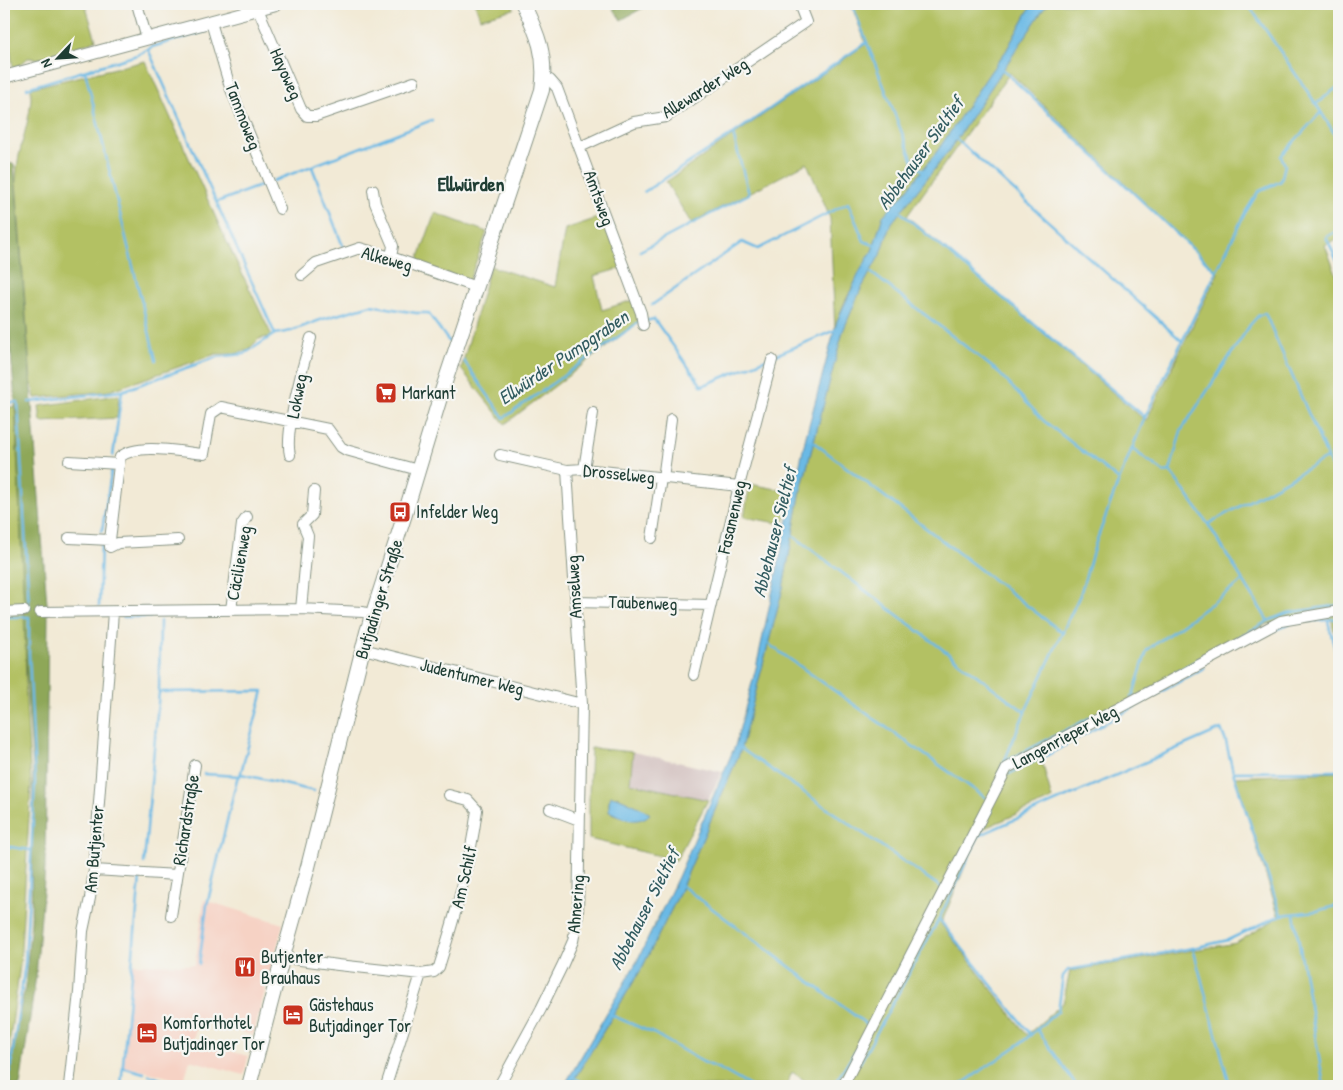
<svg xmlns="http://www.w3.org/2000/svg" width="1343" height="1090" font-family="'Patrick Hand',sans-serif">
<style>
.built{fill:#f6d2c4}
.industrial{fill:#d1bfbe}
.green{fill:#b3c163;stroke:#697f4c;fill-rule:evenodd}
.forest{fill:#8ea759;stroke:#567246}
.water{fill:#6bb9e5;stroke:#457b8c}
.lines{fill:none;stroke-linecap:round;stroke-linejoin:round}
.stream{stroke:#6bb9e5;stroke-width:2.5}
.minor-casing{stroke:#889485;stroke-width:12}
.tertiary-casing{stroke:#889485;stroke-width:14}
.secondary-casing{stroke:#889485;stroke-width:16}
.minor{stroke:#fff;stroke-width:10}
.tertiary{stroke:#fff;stroke-width:12}
.secondary{stroke:#fff;stroke-width:14}
.labels{text-anchor:middle;stroke-width:4.5;stroke-linejoin:round;paint-order:stroke}
.street-label{font-size:18px;fill:#1f3d34;stroke:#f6f6f2}
.poi-label{font-size:18px;fill:#1f3d34;stroke:#f6f6f2;text-anchor:start}
.water-label{font-size:19px;font-style:italic;fill:#325c60;stroke:#f6f6f2}
.quarter-label{font-size:20px;font-weight:bold;fill:#1f3d34;stroke:#f6f6f2}
</style>
<rect width="100%" height="100%" fill="#f6f6f2"/>
<filter id="ink" filterUnits="userSpaceOnUse"><feTurbulence type="fractalNoise" baseFrequency=".02" numOctaves="2"/><feDisplacementMap in="SourceGraphic" scale="10" xChannelSelector="R" yChannelSelector="G"/><feConvolveMatrix kernelMatrix="1 2 1 2 8 2 1 2 1" color-interpolation-filters="sRGB"/></filter>
<filter id="wash" filterUnits="userSpaceOnUse"><feTurbulence type="fractalNoise" baseFrequency=".0096" numOctaves="4" result="noise"/><feDisplacementMap in="SourceGraphic" scale="20" xChannelSelector="R" yChannelSelector="G"/><feGaussianBlur stdDeviation="1.12" result="paint"/><feColorMatrix in="noise" values="0 0 0 0 0 0 0 0 0 0 0 0 0 0 0 0 0 1.4 0 .05"/><feComposite in="paint" operator="in"/></filter>
<g filter="url(#wash)">
<rect width="100%" height="100%" fill="#f2ead6"/>
<!-- built -->
<path class="built" d="M204,900L283,924L253,1035L198,1021L193,1041L248,1056L244,1075L190,1060L184,1081L124,1066L133,964L195,965Z"/>
<!-- industrial -->
<path class="industrial" d="M633,752L722,772L708,800L629,783Z"/>
<!-- green -->
<path class="green" d="M4,4H85L96,40L44,59L28,58L21,64L13,68Z
M475,4H512L514,9L480,18Z
M851,4H1032L1006,51L991,71L938,150L903,195L883,216L872,251L844,303L837,321L835,331L830,218L807,163L691,223L666,182L866,44Z
M1047,4H1339V238L1325,245L1339,282V652L1331,617L1267,624L1039,750L1052,799L980,830L941,924L1027,1035L1063,1003L1070,971L1236,943L1279,917L1235,777L1339,772V1086H813L792,1072L786,1086H570L642,968L678,896L740,752L783,588L801,490L843,331L860,291L882,251L890,225L948,152ZM1010,73L1218,273L1146,421L907,216Z
M145,61L225,238L272,336L259,339L248,350L235,354H216L109,391L35,398L31,380L16,181C16,149 33,120 31,88Z
M435,213L487,232L469,281L417,263Z
M604,216L625,267L594,276L602,310L633,300L639,322L505,424L461,369L490,266L555,287L565,229Z
M119,395L117,418L41,422L39,406Z
M4,407H15L25,622L26,703L31,785L20,965L4,1084Z
M750,484L793,492L783,524L744,517Z
M591,748L633,752L630,783L708,800L676,860L589,839V795ZM617,796C628,804 641,806 650,814L622,818L609,812V802Z"/>
<!-- forest -->
<path class="forest" d="M623,4H650L621,20L613,9Z
M4,137L6,163L14,164L48,617L45,868L36,976L20,1086H6L13,1042L25,987L31,921L33,767L28,704L15,400L4,272Z"/>
<!-- water -->
<path class="water" d="M1032,4H1047L948,152L890,225L882,251L860,291L843,331L801,490L783,588L740,752L678,896L642,968L570,1086H564L636,963L678,877L735,746L756,668L806,436L837,321L860,271L872,251L883,216L903,195L938,150L991,71L1006,51Z
M611,796C618,796 644,809 650,814C637,826 622,818 609,811V802Z"/>
<g class="lines">
<!-- stream -->
<path class="stream" d="M852,4L914,164L923,171
M1248,4L1316,104L1339,141
M148,49L275,334
M1001,68L1216,271
M85,71L156,360
M27,88L137,55L152,47L206,31
M1316,104L1339,86
M954,137L1182,341
M312,167L344,249
M273,181L432,120
M644,192L733,134L867,42
M217,202L265,184
M899,211L1145,417
M1339,230L1326,237L1339,265
M640,251L749,194L733,134
M869,271L997,371L1044,421L1119,480
M652,305L742,242L758,249L848,203L864,241L876,246
M645,321L654,319L702,386L838,329
M464,361L504,418L639,322
M29,402L122,391L217,357L244,354L275,334L291,331L323,319L371,305L416,313H428L450,343
M4,403L18,402L29,607L25,608
M812,441L1063,633
M1132,449L1164,472L1170,471L1208,524L1268,621
M113,456L122,391
M1170,471L1181,431L1250,325L1258,316L1265,313L1339,484
M1208,524L1328,457
M102,531L112,467
M791,534L1025,712
M99,606L101,545
M4,617H29V654L35,782L25,964L8,1086
M123,617H150
M160,621L159,692L263,691L240,776L237,779L207,905L199,964
M1310,621L1328,620L1339,618
M1328,621L1339,666
M1274,630L1290,624
M767,643L986,798
M1176,672L1268,621L1287,613L1339,605
M1131,697L1133,695L1147,650L1243,581
M740,748L942,888
M1006,761L1099,713
M1002,767L1025,712L1080,595L1095,545L1119,480L1145,417L1245,213L1258,192L1281,181L1285,165L1281,156L1321,112
M1233,772L1339,771
M204,774L240,776
M241,774L314,791
M1009,774L1046,756L1204,668
M980,835L1221,729L1226,742L1233,772L1281,915
M4,846L30,850
M144,863L159,692
M681,885L870,1027
M1294,914L1324,1086
M939,919L1031,1035
M1193,948L1230,1086
M611,1015L655,1034L703,1062L720,1069L750,1086
M1037,1029L1077,1086
M860,1063L939,919L991,810
M122,1067L144,1073
M149,1075L173,1084
M573,1077L589,1086
M121,1086L140,877
M833,1086L858,1047
M959,1086L1021,1043L1058,1011L1063,976L1068,970L1193,948L1228,940L1281,915L1317,911L1339,905"/>
</g>
</g>
<g filter="url(#ink)">
<g class="lines">
<!-- minor casing -->
<g class="minor-casing">
<path id="minor" d="M137,4L147,39
M258,9L301,109L307,116H316L414,82
M211,22L230,87L280,209
M543,79L550,80L557,88L641,313L643,325
M580,147L634,122L666,117L806,22L799,4
M373,190L375,203L393,246L391,257
M302,275L316,263L360,248L391,257L476,287
M290,455C284,433 304,361 311,338
M500,455L567,470L584,469L739,486
M69,461L119,464
M584,469L593,413
M663,479L671,419
M69,538L110,540
M652,538L661,478
M178,540L118,543L110,547V540L120,457C138,442 181,452 204,454L211,414L221,407L328,429L341,447L346,450L418,470
M575,602L711,605
M301,609L308,536L303,524L312,515L314,491
M231,610L242,524L247,517
M4,612L24,611
M40,612L301,609L363,612L372,615
M363,649L582,704
M694,675L739,486L772,360
M550,809L579,820
M94,870L177,875
M171,916L195,765
M283,956L293,959L338,965L421,974L434,972L439,967C455,916 470,864 477,810L468,800L449,795
M69,1086L79,992L83,931L90,898L94,870L113,612
M386,1086L421,974
M499,1086L541,1009L563,964L573,941L578,915L582,704L567,470
M843,1086L1007,768L1281,621L1339,611"/>
</g>
<!-- tertiary casing -->
<g class="tertiary-casing">
<path id="tertiary" d="M4,77L276,4"/>
</g>
<!-- secondary casing -->
<g class="secondary-casing">
<path id="secondary" d="M249,1086L283,956L308,867L367,632L405,514L442,391L542,90C547,56 538,34 523,4"/>
</g>
<!-- minor -->
<use href="#minor" class="minor"/>
<!-- tertiary -->
<use href="#tertiary" class="tertiary"/>
<!-- secondary -->
<use href="#secondary" class="secondary"/>
</g>
</g>
<!-- icons -->
<defs>
<g id="supermarket-square" transform="scale(1.125)"><rect x="-9" y="-9" width="18" height="18" rx="4" fill="#c8321e" stroke="#f6f6f2"/><path d="M-6-5.5h2.5l.6 2H6L4.5 2H-2.5L-4.4-4H-6ZM-1.5 3.2a1.3 1.3 0 1 0 .1 0ZM3 3.2a1.3 1.3 0 1 0 .1 0Z" fill="#fff"/></g>
<g id="bus-square" transform="scale(1.125)"><rect x="-9" y="-9" width="18" height="18" rx="4" fill="#c8321e" stroke="#f6f6f2"/><path d="M-5-6H5V4H4V6H2V4H-2V6H-4V4H-5ZM-3.5-4V0h7V-4ZM-3.5 1.2v1.5H-2V1.2ZM2 1.2v1.5H3.5V1.2Z" fill="#fff"/></g>
<g id="restaurant-square" transform="scale(1.125)"><rect x="-9" y="-9" width="18" height="18" rx="4" fill="#c8321e" stroke="#f6f6f2"/><path d="M-5-6h1v4h1v-4h1v4h1v-4h1v5L-1.5 .5V6h-2V.5L-5-1ZM5-6V6H3V1.5H1.5Q1.5-4 5-6Z" fill="#fff"/></g>
<g id="hotel-square" transform="scale(1.125)"><rect x="-9" y="-9" width="18" height="18" rx="4" fill="#c8321e" stroke="#f6f6f2"/><path d="M-6-4.5h1.5V1H6V5H4.5V3h-9V5H-6ZM-4 0a1.8 1.8 0 1 1 3.6 0ZM.5 0V-2.5h3Q6-2.5 6 0Z" fill="#fff"/></g>
</defs>
<g fill-rule="evenodd">
<use href="#supermarket-square" x="386" y="393"/>
<use href="#bus-square" x="400" y="512"/>
<use href="#restaurant-square" x="245" y="967"/>
<use href="#hotel-square" x="293" y="1015"/>
<use href="#hotel-square" x="147" y="1033"/>
</g>
<g class="labels">
<!-- street labels -->
<g class="street-label">
<text transform="translate(286 74) rotate(66)" y="6">Hayoweg</text>
<text transform="translate(705 88) rotate(-32)" y="6">Allewarder Weg</text>
<text transform="translate(243 116) rotate(69)" y="6">Tammoweg</text>
<text transform="translate(599 198) rotate(70)" y="6">Amtsweg</text>
<text transform="translate(387 259) rotate(16)" y="6">Alkeweg</text>
<text transform="translate(297 396) rotate(-79)" y="6">Lokweg</text>
<text transform="translate(619 474) rotate(6)" y="6">Drosselweg</text>
<text transform="translate(732 517) rotate(-77)" y="6">Fasanenweg</text>
<text transform="translate(239 563) rotate(-80)" y="6">Cäcilienweg</text>
<text transform="translate(574 587) rotate(-93)" y="6">Amselweg</text>
<text transform="translate(379 599) rotate(-73)" y="6">Butjadinger Straße</text>
<text transform="translate(643 603) rotate(2)" y="6">Taubenweg</text>
<text transform="translate(472 677) rotate(14)" y="6">Judentumer Weg</text>
<text transform="translate(1065 737) rotate(-28)" y="6">Langenrieper Weg</text>
<text transform="translate(186 820) rotate(-81)" y="6">Richardstraße</text>
<text transform="translate(94 849) rotate(-85)" y="6">Am Butjenter</text>
<text transform="translate(464 877) rotate(-77)" y="6">Am Schilf</text>
<text transform="translate(576 904) rotate(-85)" y="6">Ahnering</text>
</g>
<!-- poi labels -->
<g class="poi-label">
<text x="402" y="399">Markant</text>
<text x="416" y="518">Infelder Weg</text>
<text x="261" y="963">Butjenter<tspan x="261" dy="21">Brauhaus</tspan></text>
<text x="309" y="1011">Gästehaus<tspan x="309" dy="21">Butjadinger Tor</tspan></text>
<text x="163" y="1029">Komforthotel<tspan x="163" dy="21">Butjadinger Tor</tspan></text>
</g>
<!-- water labels -->
<g class="water-label">
<text transform="translate(920 153) rotate(-54)" y="7">Abbehauser Sieltief</text>
<text transform="translate(563 357) rotate(-34)" y="7">Ellwürder Pumpgraben</text>
<text transform="translate(774 532) rotate(-76)" y="7">Abbehauser Sieltief</text>
<text transform="translate(644 909) rotate(-63)" y="7">Abbehauser Sieltief</text>
</g>
<!-- quarter labels -->
<g class="quarter-label">
<text x="471" y="191">Ellwürden</text>
</g>
</g>
<!-- margin -->
<rect width="1343" height="1090" fill="none" stroke="#f6f6f2" stroke-width="20"/>
<!-- north arrow -->
<g transform="translate(58 58) rotate(245)" stroke="#f6f6f2" stroke-width="4" paint-order="stroke">
<path d="M0-4L9 19L0 12L-9 19Z" fill="#1f3d34"/>
<text y="-8" font-size="14" font-weight="bold" text-anchor="middle" fill="#1f3d34">N</text>
</g>
</svg>
